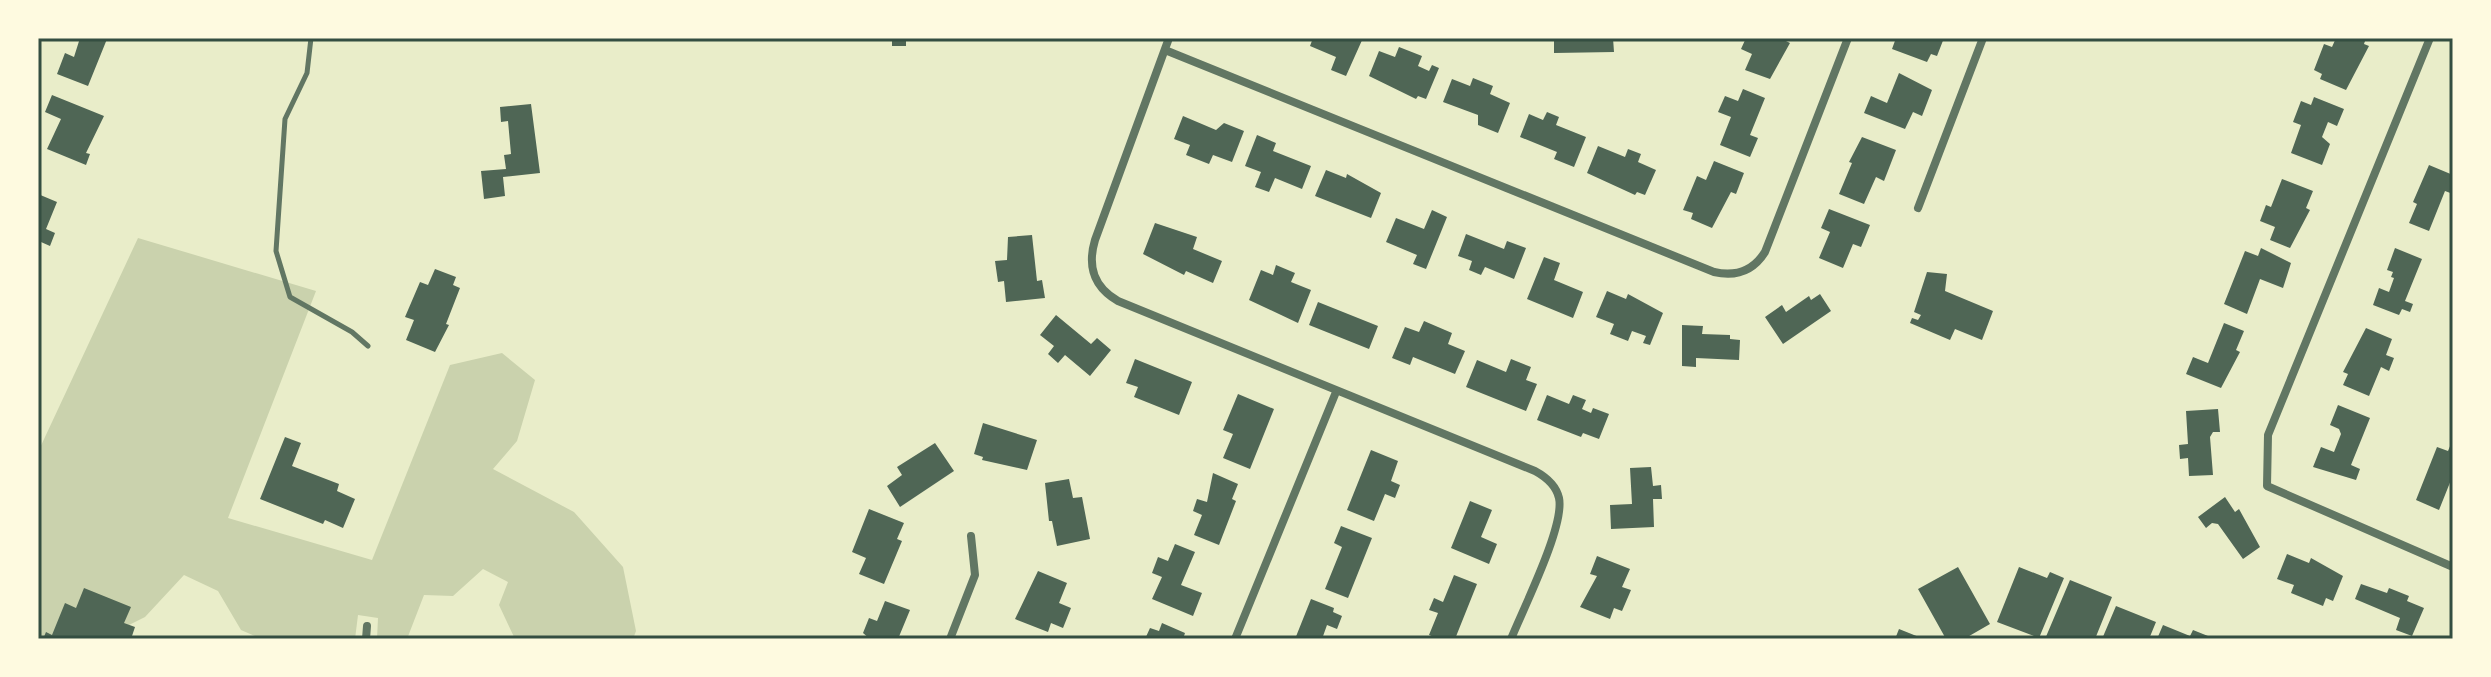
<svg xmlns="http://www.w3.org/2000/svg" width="2491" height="677" font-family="'Fira Sans Condensed',sans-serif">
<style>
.green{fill:#cad2ad}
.building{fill:#4f6655}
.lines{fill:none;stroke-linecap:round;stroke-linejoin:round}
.service{stroke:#617663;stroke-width:5}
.minor{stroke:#617663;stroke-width:8}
.neatline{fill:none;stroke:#344e41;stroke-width:3}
</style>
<rect width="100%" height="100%" fill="#e9edc9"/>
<!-- green -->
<path class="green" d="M138,238L316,291L228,518L372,560L450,365L502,353L535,380L517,441L493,469L574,512L623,567L636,631L633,639H515L499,605L508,582L483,569L453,596L424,595L407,639H377L378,618L358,615L355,639H262L241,630L218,591L184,575L145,617L121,629L122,639H38V452Z"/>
<!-- building -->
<path class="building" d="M80,38L107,39L88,86L57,74L65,53L74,57Z
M892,38H906V46H892Z
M1313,38H1363L1346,76L1331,70L1336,57L1310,46Z
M1554,38H1613L1614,52L1554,53Z
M1746,38H1787L1786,41L1790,43L1770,79L1745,70L1752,54L1741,49Z
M1896,38H1944L1937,56L1931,54L1927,62L1892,49Z
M2336,38H2366L2364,44L2369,46L2346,90L2320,79L2322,74L2314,70L2324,44L2332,47Z
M1399,47L1422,56L1418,66L1429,71L1432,65L1439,68L1426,99L1418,96L1416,99L1369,76L1379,51L1395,57Z
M1899,73L1932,90L1922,116L1913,112L1905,129L1864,113L1871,96L1887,103Z
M1473,78L1493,86L1490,94L1510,103L1498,133L1478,125V115L1443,102L1452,79L1470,86Z
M1743,89L1765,98L1750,135L1758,138L1750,157L1720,145L1731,117L1718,112L1725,96L1738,101Z
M52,95L104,116L86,153L90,154L86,165L47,149L61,119L45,112Z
M2314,97L2344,109L2337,126L2328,122L2322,137L2330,144L2322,165L2291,153L2301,125L2293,122L2301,101L2311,105Z
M531,104L540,173L503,177L505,196L484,199L481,171L506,169L504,155L511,154L508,121L501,122L500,107Z
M1547,112L1559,117L1556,125L1586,137L1574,167L1554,159L1557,152L1520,137L1529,114L1543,120Z
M1183,116L1216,130L1224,123L1244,131L1232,162L1213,155L1209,164L1186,155L1190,145L1174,139Z
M1257,135L1276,143L1273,151L1311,166L1302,189L1275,178L1269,192L1255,187L1261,172L1245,166Z
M1862,137L1896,150L1884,181L1876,177L1864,204L1839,194L1852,163L1849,162Z
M1598,146L1625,157L1628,149L1641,154L1638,162L1656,170L1645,195L1637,192L1635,195L1587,173Z
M1714,161L1744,173L1736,194L1731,192L1712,228L1691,219L1693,213L1683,210L1697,176L1706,180Z
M2429,165L2453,175V194L2445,191L2429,231L2409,223L2417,204L2413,202Z
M1326,170L1346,178L1347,174L1381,193L1371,218L1315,196Z
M2282,179L2313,191L2306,208L2310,210L2290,248L2270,240L2275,227L2260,221L2266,205L2271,207Z
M38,194L57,202L46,229L55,233L50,246L41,242L38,248Z
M1829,209L1870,225L1861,247L1853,244L1843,268L1819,258L1830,232L1821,228Z
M1432,210L1447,217L1426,269L1413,264L1417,255L1386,242L1396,218L1424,229Z
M1155,223L1197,237L1193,249L1222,261L1213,283L1186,271L1184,275L1143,254Z
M1466,234L1504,249L1507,241L1526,248L1514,279L1485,267L1481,275L1469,270L1472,261L1458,256Z
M1032,235L1037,281L1042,280L1045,298L1006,302L1004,281L998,282L995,261L1007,260L1008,237Z
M2261,248L2291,263L2283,288L2260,279L2247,314L2224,304L2245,251L2258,256Z
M2395,248L2422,259L2405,301L2413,304L2410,312L2402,309L2399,315L2373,305L2379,288L2389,292L2394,278L2391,277L2393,272L2387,270Z
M1544,257L1560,263L1554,280L1583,292L1573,318L1527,299Z
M1276,265L1295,273L1291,282L1311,290L1298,323L1249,300L1261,270L1273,275Z
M435,269L456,277L453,285L460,288L446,324L449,325L435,352L406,340L414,320L405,317L420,282L428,285Z
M1927,272L1947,274L1945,291L1993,311L1982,340L1955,329L1950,340L1910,323L1912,318L1918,320L1921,315L1914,312Z
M1607,291L1626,299L1628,294L1663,313L1650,345L1643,343L1646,336L1632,331L1628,341L1610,334L1614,324L1596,317Z
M1820,294L1831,311L1783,344L1765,317L1782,305L1786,312L1809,296L1811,300Z
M1318,302L1378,326L1369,349L1309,325Z
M1056,315L1091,344L1097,338L1111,350L1090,376L1065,355L1058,363L1048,354L1054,346L1040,335Z
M1424,321L1452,333L1448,344L1465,351L1455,374L1413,357L1410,365L1392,358L1405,327L1419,332Z
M2224,323L2244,331L2236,350L2240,352L2221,388L2186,374L2193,357L2208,363Z
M1682,325L1703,326L1702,334L1730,335V339L1740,340L1739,360L1696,358V367L1682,366Z
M2366,328L2392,339L2386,355L2394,358L2389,371L2381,367L2369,396L2343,385L2348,374L2343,372Z
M1135,359L1192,382L1179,415L1134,397L1138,387L1126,383Z
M1511,359L1531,367L1526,380L1537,384L1526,411L1466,387L1477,360L1506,372Z
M1238,394L1274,409L1250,469L1223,458L1233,434L1223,430Z
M1547,395L1569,404L1573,395L1586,400L1582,409L1591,413L1593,408L1609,414L1599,439L1583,433L1581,437L1537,420Z
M2338,405L2370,418L2351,465L2360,469L2356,480L2313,467L2321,447L2334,452L2341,434L2339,429L2330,425Z
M2218,409L2220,432H2213L2210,437L2213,475L2189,476L2188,458L2180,459L2179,445L2188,444L2186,411Z
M983,423L1037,440L1027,470L982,460L983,457L974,454Z
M285,437L301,443L292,466L339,484L337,491L355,499L343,528L325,520L323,524L260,499Z
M2453,439V475L2439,510L2416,500L2437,447L2448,451Z
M935,443L954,471L900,507L887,486L902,475L897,467Z
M1371,450L1398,461L1391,481L1400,485L1395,498L1385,494L1374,521L1347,510Z
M1651,467L1653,486L1661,485L1662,499H1653L1654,527L1611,529L1610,505L1632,504L1630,468Z
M1213,473L1238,484L1232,499L1236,501L1219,545L1194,535L1202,515L1193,511L1197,499L1207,502Z
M1069,479L1073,498L1082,497L1090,539L1057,546L1052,521H1049L1045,483Z
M2225,497L2235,512L2239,509L2260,547L2243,559L2218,524L2212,523L2206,528L2198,517Z
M1470,501L1492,510L1481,537L1497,544L1489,564L1451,548Z
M869,509L904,523L897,539L902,541L884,584L859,574L866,558L852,552Z
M1341,526L1372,538L1348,598L1325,589L1342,547L1334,543Z
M1175,544L1195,552L1181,585L1202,593L1193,616L1152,599L1162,577L1152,573L1158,557L1168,561Z
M2287,554L2309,563L2311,558L2343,576L2333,601L2326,598L2323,606L2291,593L2294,585L2277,579Z
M1597,556L1630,569L1622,587L1631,590L1622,611L1614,608L1610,619L1580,607L1597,576L1590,574Z
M1958,567L1990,624L1964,639H1946L1918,589Z
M2019,567L2047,578L2050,572L2064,578L2039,638L1997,622Z
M1038,571L1067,583L1059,603L1071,608L1063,628L1051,623L1048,632L1015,619Z
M1454,575L1477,584L1455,639H1439L1429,635L1438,613L1429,610L1434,598L1443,602Z
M2070,580L2112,597L2095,639H2045Z
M2361,584L2387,593L2389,588L2409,596L2407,601L2424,608L2412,636L2396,630L2400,618L2355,599Z
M84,588L131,607L124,623L135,627L131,639H43L46,632L52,635L65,603L76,608Z
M1311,599L1334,608L1333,612L1342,616L1337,629L1327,625L1322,639H1295Z
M885,601L910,610L898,639H870L863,633L869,618L877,621Z
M2116,606L2156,622L2149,639H2102Z
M1162,623L1185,633L1183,639H1145L1150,628L1159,631Z
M2163,625L2190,636L2193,630L2208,636L2207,639H2157Z
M1899,629L1924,639H1895Z"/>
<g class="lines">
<!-- service -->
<path class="service" d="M311,38L307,73L285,119L276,251L290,297L352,332L368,346"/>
<!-- minor -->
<path class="minor" d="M1169,38L1095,240C1087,267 1094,287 1118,301L1535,471C1546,477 1556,485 1559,498C1565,526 1523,609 1511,639
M2430,38L2268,435L2267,486L2453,567
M1165,50L1714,272C1736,277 1753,271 1765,252L1848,38
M1918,208L1983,38
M366,639L367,626
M950,639L975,575L971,536
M1235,639L1336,392"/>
</g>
<!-- border -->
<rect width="2491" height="677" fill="none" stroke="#fefae0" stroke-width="80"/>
<rect x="40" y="40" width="2411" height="597" class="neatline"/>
</svg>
